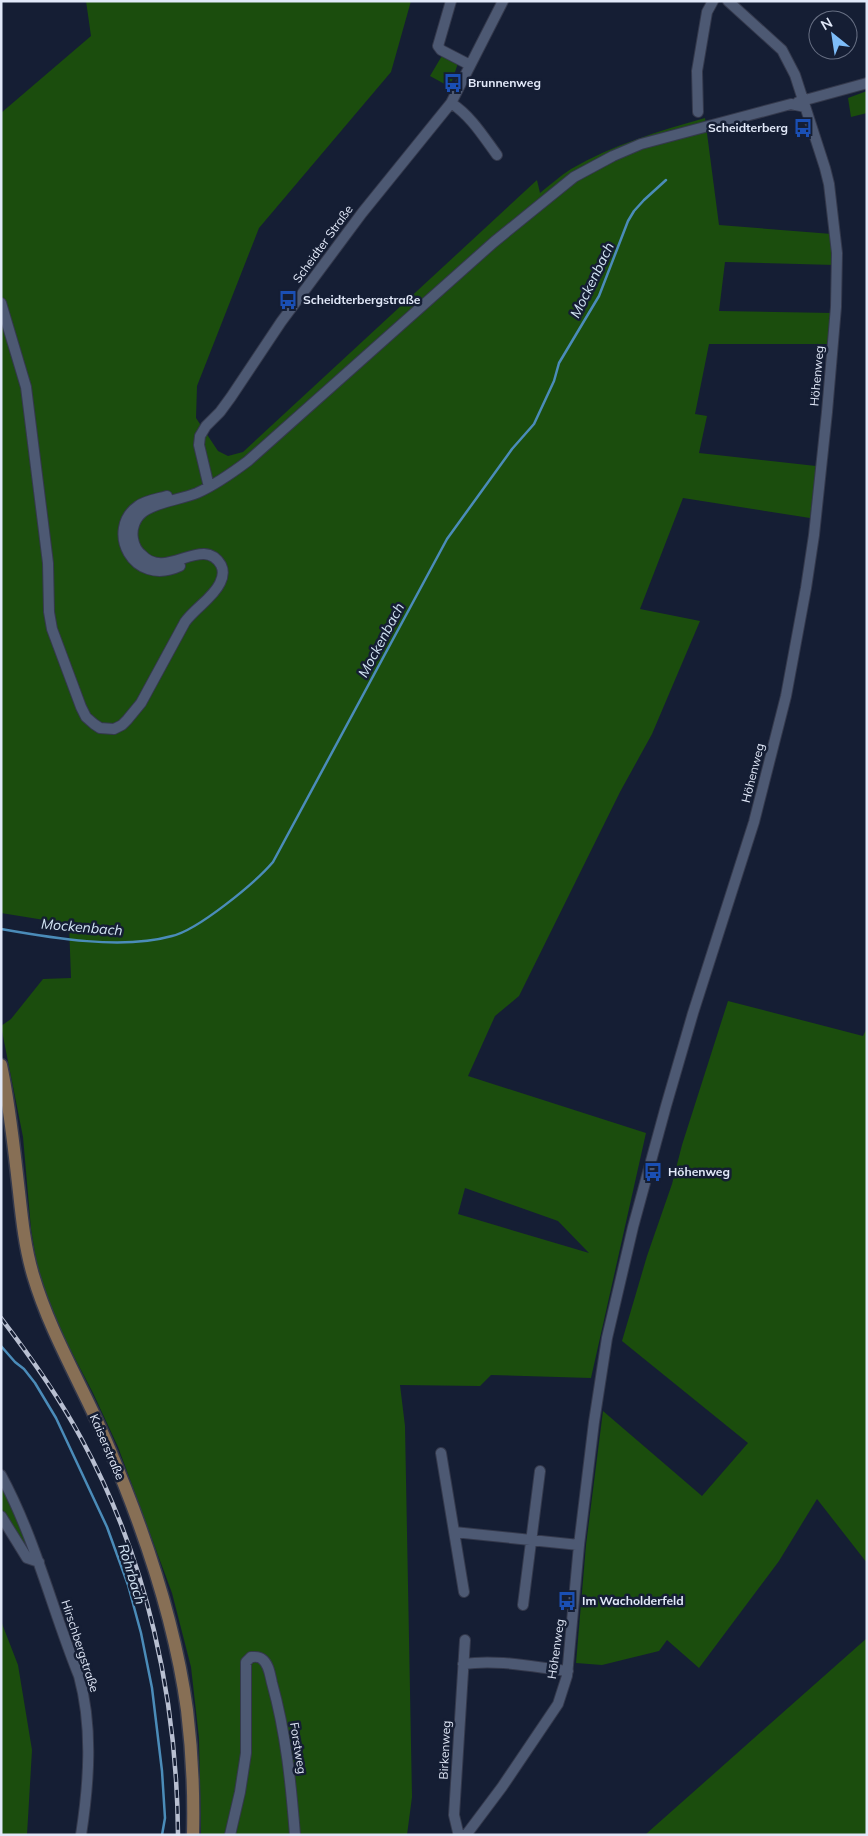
<svg xmlns="http://www.w3.org/2000/svg" width="868" height="1836" font-family="Mulish,sans-serif">
<style>
.green{fill:#1b4d0d;fill-rule:evenodd}
.lines{fill:none;stroke-linecap:round;stroke-linejoin:round}
.stream{stroke:#4b8cb9;stroke-width:2.5}
.minor-casing{stroke:#34394c;stroke-width:12}
.major-casing{stroke:#34394c;stroke-width:15}
.minor{stroke:#4d5973;stroke-width:10}
.major{stroke:#876f55;stroke-width:12}
.rail-casing{stroke:#b8bfd1;stroke-width:4.5}
.rail{stroke:#151e34;stroke-width:2.5;stroke-dasharray:8;stroke-linecap:butt}
.labels{text-anchor:middle;stroke-width:5;stroke-linejoin:round;paint-order:stroke}
.poi-label{font-size:12px;font-weight:bold;fill:#e2e9f9;stroke:#151e34;text-anchor:start}
.street-label{font-size:12px;fill:#e2e9f9;stroke:#151e34}
.water-label{font-size:14px;font-style:italic;fill:#d2e4f4;stroke:#151e34}
</style>
<rect width="100%" height="100%" fill="#151e34"/>
<!-- green -->
<path class="green" d="M86,1H411L391,72L259,228L197,386L196,418L218,451L228,456L243,452L537,180L540,193C550,185 560,176 571,169C612,145 659,131 705,118L719,225L832,234L835,265L725,262L719,311L832,313L830,344H709L695,414L707,416L699,453L816,466L810,518L683,498L640,609L700,621L652,734L620,792L519,996L495,1016L468,1076L646,1133L591,1378L491,1375L480,1386L400,1385L405,1426L412,1797L407,1835H201L199,1738L191,1667L172,1593L118,1447L93,1393L57,1324L38,1271L31,1229L23,1137L1,1026L11,1019L43,979L71,978L69,924L1,913V113L91,36ZM465,1188L558,1221L589,1253L458,1214Z
M443,54L458,63L450,87L430,76Z
M867,91V113L851,117L848,98Z
M728,1001L863,1036L867,1028V1563L817,1499L779,1561L699,1668L667,1640L659,1651L602,1665L576,1663L586,1545L603,1411L702,1496L748,1443L622,1341L647,1256L672,1184L682,1145Z
M1,1485L14,1510L29,1553L2,1509Z
M1,1621L18,1665L32,1750L27,1835H1Z
M867,1638V1835H644L646,1834Z"/>
<g class="lines">
<!-- stream -->
<path class="stream" d="M1,929C52,938 122,950 172,936C198,930 255,883 273,862L447,539L512,449L534,424L554,381L559,363L599,296L628,221L634,211L644,200L666,180
M1,1346L15,1362L24,1369L35,1383L56,1418L107,1527L128,1585L141,1633L152,1688L162,1771L165,1818L162,1835"/>
<!-- minor casing -->
<g class="minor-casing">
<path id="minor" d="M451,1L438,46L441,50L470,65
M798,102L867,83
M451,103C471,116 483,136 497,155
M698,112L697,71L707,12L713,1
M1,303L26,387L48,563L49,612L52,629L81,707L86,717L94,724L100,728L114,729L122,725L127,720L141,703L185,622C195,608 213,598 220,583C223,577 224,571 221,565C203,534 166,581 142,555C137,551 134,545 133,539C131,529 135,518 143,512C158,501 180,500 197,493C215,485 232,473 248,461L494,242L574,177L613,156L641,144L791,104L805,107
M209,487L199,445L200,436L206,426L220,412L231,397L281,322L362,213L451,103L503,1
M167,496C157,499 146,500 138,506C105,529 132,588 180,566
M441,1453L464,1592
M1,1475C35,1538 52,1609 79,1676C93,1727 89,1783 81,1835
M1,1516L27,1558L39,1562
M454,1532L579,1545
M523,1605L540,1471
M463,1664C499,1659 533,1667 568,1671
M230,1835L240,1792L246,1753V1662L251,1657C255,1657 259,1656 262,1659C269,1664 270,1675 272,1683C286,1733 291,1784 295,1835
M462,1835L458,1832L454,1815L465,1640
M466,1835L502,1787L558,1704L567,1676L579,1545L594,1422L607,1338L633,1227L666,1106L693,1013L754,822L786,696L806,588L814,535L827,412L836,307L837,253L829,184L825,168L795,75L782,50L728,1"/>
</g>
<!-- major casing -->
<g class="major-casing">
<path id="major" d="M1,1065C10,1107 14,1149 19,1192C22,1220 25,1248 33,1275C51,1336 85,1390 109,1448C144,1530 175,1622 187,1710C192,1751 194,1794 193,1835"/>
</g>
<!-- minor -->
<use href="#minor" class="minor"/>
<!-- major -->
<use href="#major" class="major"/>
<!-- rail casing -->
<g class="rail-casing">
<path id="rail" d="M1,1318C30,1356 58,1395 81,1438C147,1559 177,1697 178,1835"/>
</g>
<!-- rail -->
<use href="#rail" class="rail"/>
</g>
<!-- icons -->
<defs>
<g id="bus-bare" transform="scale(1.5)"><path d="M-5-6H5V4H4V6H2V4H-2V6H-4V4H-5ZM-3.5-4V0h7V-4ZM-3.5 1.2v1.5H-2V1.2ZM2 1.2v1.5H3.5V1.2Z" fill="#1a4fb4" stroke="#151e34" stroke-width="2.5" paint-order="stroke"/></g>
</defs>
<g fill-rule="evenodd">
<use href="#bus-bare" x="453" y="83"/>
<use href="#bus-bare" x="803" y="128"/>
<use href="#bus-bare" x="288" y="300"/>
<use href="#bus-bare" x="653" y="1172"/>
<use href="#bus-bare" x="567" y="1601"/>
</g>
<g class="labels">
<!-- poi labels -->
<g class="poi-label">
<text x="468" y="87">Brunnenweg</text>
<text x="788" y="132" text-anchor="end">Scheidterberg</text>
<text x="303" y="304">Scheidterbergstraße</text>
<text x="668" y="1176">Höhenweg</text>
<text x="582" y="1605">Im Wacholderfeld</text>
</g>
<!-- street labels -->
<g class="street-label">
<text transform="translate(323 244) rotate(-54)" y="4">Scheidter Straße</text>
<text transform="translate(817 376) rotate(-85)" y="4">Höhenweg</text>
<text transform="translate(753 773) rotate(-76)" y="4">Höhenweg</text>
<text transform="translate(107 1447) rotate(67)" y="4">Kaiserstraße</text>
<text transform="translate(80 1646) rotate(72)" y="4">Hirschbergstraße</text>
<text transform="translate(556 1649) rotate(-82)" y="4">Höhenweg</text>
<text transform="translate(298 1748) rotate(81)" y="4">Forstweg</text>
<text transform="translate(445 1750) rotate(-87)" y="4">Birkenweg</text>
</g>
<!-- water labels -->
<g class="water-label">
<text transform="translate(592 280) rotate(-64)" y="5">Mockenbach</text>
<text transform="translate(381 640) rotate(-62)" y="5">Mockenbach</text>
<text transform="translate(82 927) rotate(5)" y="5">Mockenbach</text>
<text transform="translate(132 1574) rotate(73)" y="5">Rohrbach</text>
</g>
</g>
<!-- border -->
<rect width="868" height="1836" fill="none" stroke="#e2e9f9" stroke-width="5"/>
<!-- north arrow -->
<g transform="translate(833 35) rotate(330)"><circle r="24" fill="#151e34" stroke="#676f83"/>
<path d="M0-4L9 19L0 12L-9 19Z" fill="#7ebdf9"/>
<text y="-8" font-size="14" font-weight="bold" text-anchor="middle" fill="#e2e9f9">N</text>
</g>
</svg>
